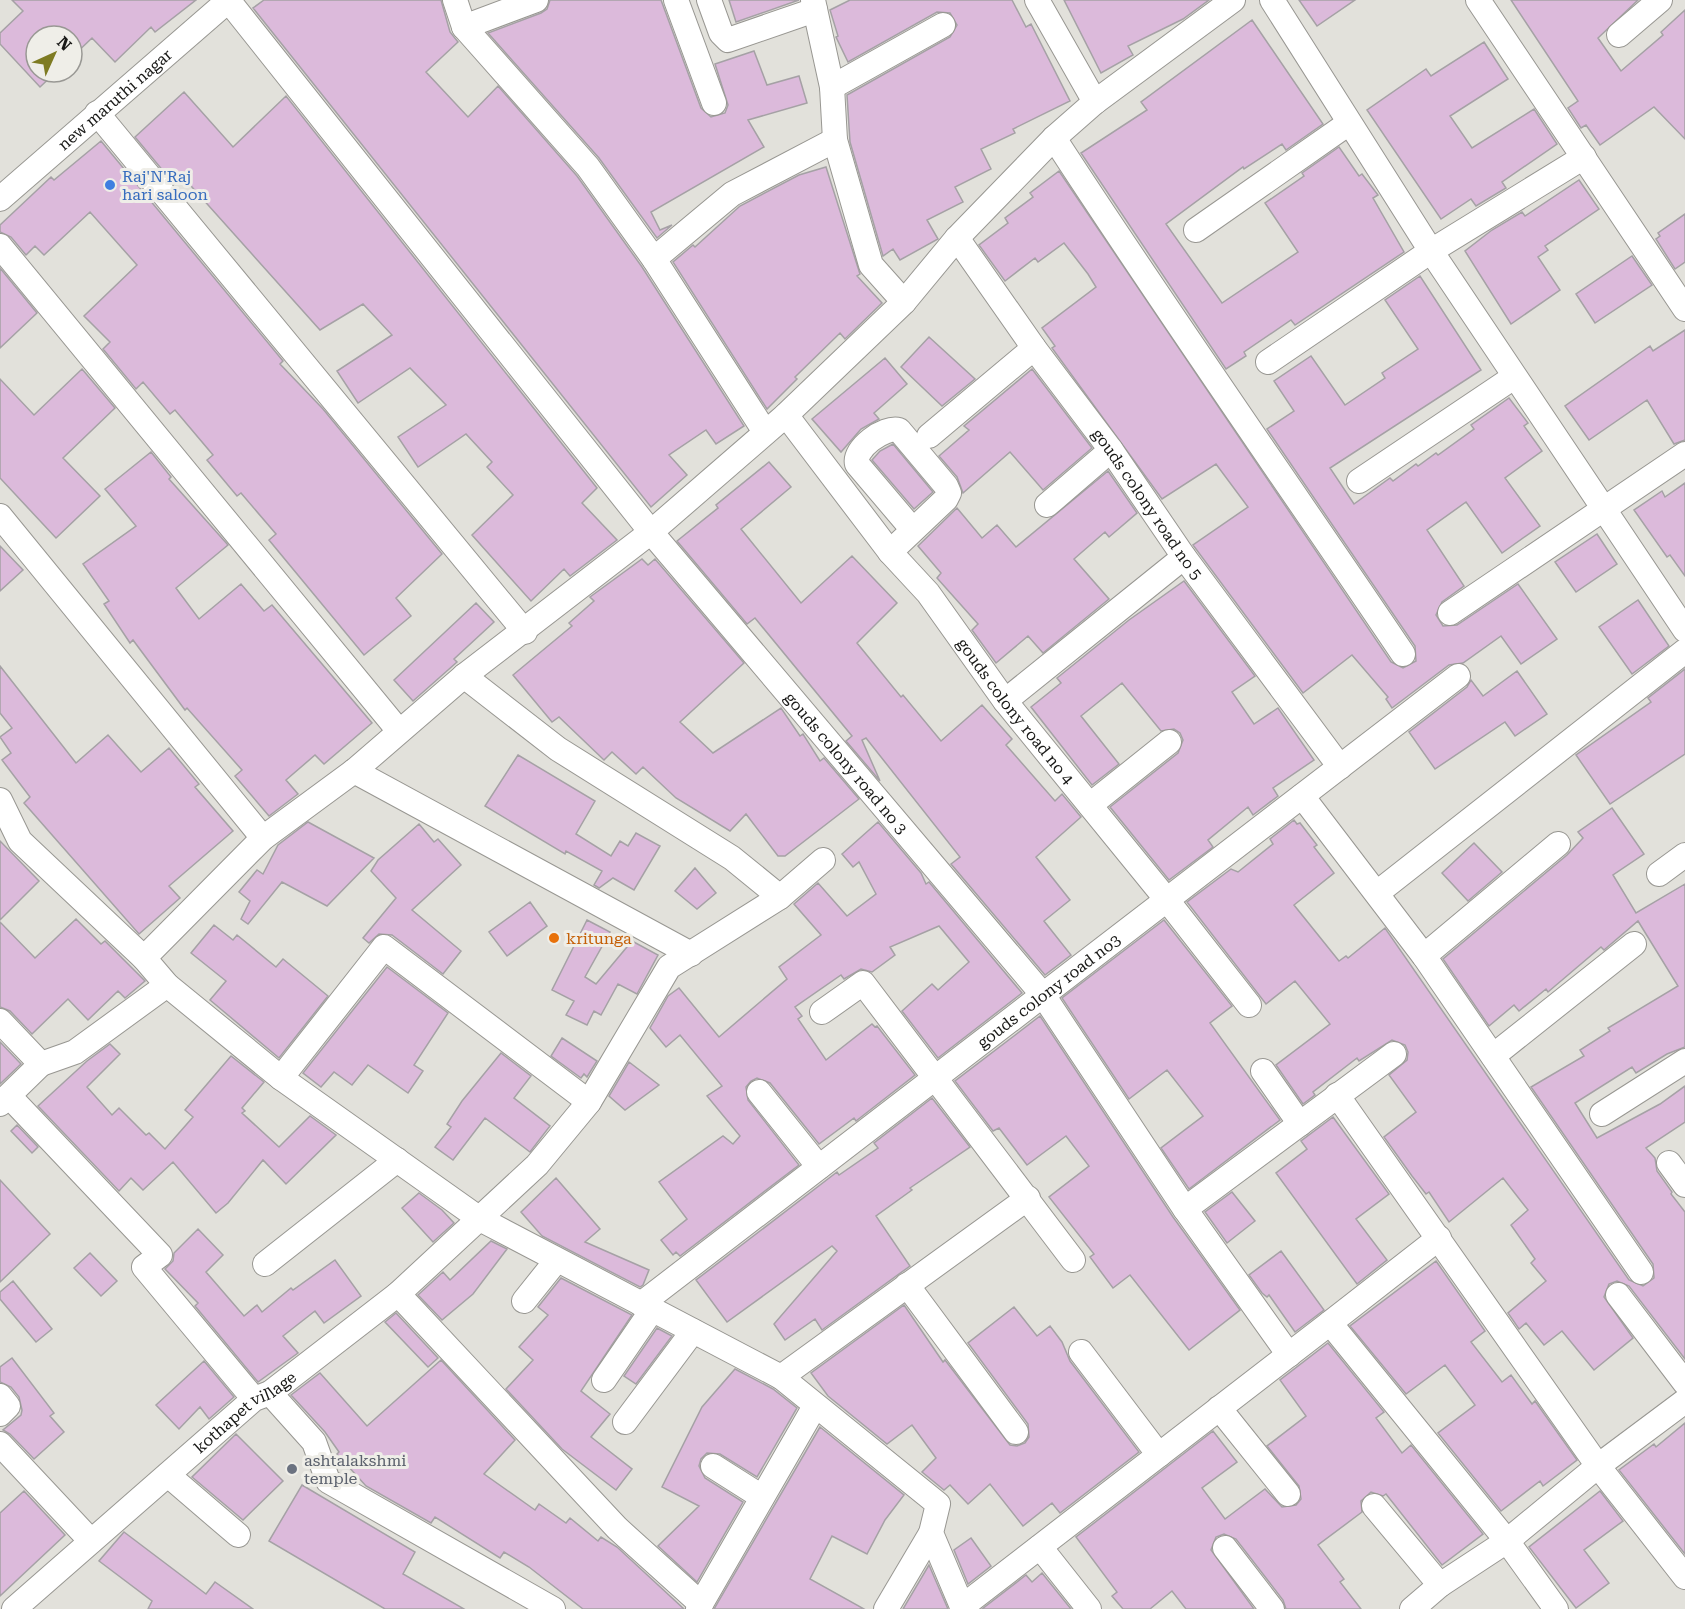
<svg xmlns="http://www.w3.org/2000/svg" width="1685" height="1609" font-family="'Roboto Serif',serif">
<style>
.building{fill:#dcbadb;stroke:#a5a1a5;stroke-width:1.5}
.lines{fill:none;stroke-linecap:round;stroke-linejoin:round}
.street-casing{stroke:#989792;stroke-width:26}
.street{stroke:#fff;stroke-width:24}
.shop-dot{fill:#3f7fe0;stroke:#efeee8;stroke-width:2}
.food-dot{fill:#e8710a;stroke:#efeee8;stroke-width:2}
.worship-dot{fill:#6b7280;stroke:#efeee8;stroke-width:2}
.labels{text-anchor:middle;stroke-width:6;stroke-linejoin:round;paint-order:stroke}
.street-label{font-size:16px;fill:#181816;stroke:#efeee8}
.shop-label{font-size:16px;fill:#366cbe;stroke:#efeee8;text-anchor:start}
.food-label{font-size:16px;fill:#c56008;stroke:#efeee8;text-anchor:start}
.worship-label{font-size:16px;fill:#5b616d;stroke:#efeee8;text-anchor:start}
</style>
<rect width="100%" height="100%" fill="#e2e1db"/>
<!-- building -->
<path class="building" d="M12,0H196L155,32L151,27L115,62L92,38L72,57V36H36V72H56L40,87L0,44V33L23,11Z
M264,0H441L450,32L458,42L426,72L468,117L498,86L577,176L642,267L744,426L716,444L706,430L669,455L687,475L651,507L253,8Z
M550,0H661L701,108L711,117L725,113L728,105L715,64L754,51L767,85L799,76L807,103L748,120L764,147L651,212L660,230L672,225L657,238L599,158L488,33L541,13L547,9Z
M729,0H799L736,22Z
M850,0H1012L1026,27L1031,24L1070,101L1013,129L1015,133L981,149L991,169L955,187L963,202L927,220L938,239L900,260L893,249L883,256L850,142L847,95L950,37L957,25L950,13L937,12L848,62L836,37L838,36L830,10Z
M1064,0H1209L1183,19L1128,46L1133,55L1101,73Z
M1299,0H1355L1317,26Z
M1511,0H1638L1598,38L1621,71L1663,35L1661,32L1685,10V139L1654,107L1600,145L1586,125L1581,128L1568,108L1578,101Z
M1252,20L1323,124L1286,150L1282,144L1244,169L1243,167L1166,224L1222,303L1298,252L1265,203L1304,176L1302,173L1339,147L1359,176L1362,174L1378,195L1373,198L1404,252L1295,325L1291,320L1244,352L1246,356L1226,369L1081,153L1147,110L1141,102Z
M1484,42L1508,79L1450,116L1472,148L1534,109L1557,144L1502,182L1506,188L1476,206L1471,199L1441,219L1367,110L1426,69L1431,76Z
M184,92L233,147L286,96L597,488L582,503L617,540L570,576L564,569L531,601L472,535L513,495L487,467L492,462L466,434L418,467L398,437L446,405L410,368L358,403L337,371L392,335L363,304L320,330L183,177L174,184L135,137Z
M101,141L283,361L280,364L323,409L442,554L396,598L411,616L364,655L269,540L276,534L241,493L237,496L207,460L213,455L175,410L170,414L143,382L136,389L103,349L110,342L84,316L137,265L90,212L44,255L35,246L26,255L11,237L0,232V225L51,177L54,180Z
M826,167L860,274L857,276L882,303L845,339L840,333L795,377L797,379L767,409L673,262L693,245L695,247L740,206L799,175Z
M1059,171L1391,662L1403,668L1416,661L1415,646L1267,429L1294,411L1274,381L1311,356L1345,405L1385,378L1382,373L1418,349L1385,300L1420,276L1481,370L1330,468L1354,504L1390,478L1393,481L1416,464L1418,466L1436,453L1438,455L1474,429L1471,425L1509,398L1528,423L1524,426L1542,451L1505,478L1540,526L1502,553L1466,502L1427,530L1464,586L1442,602L1436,615L1443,626L1457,625L1518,584L1557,639L1521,664L1501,636L1463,663L1449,665L1392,708L1386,699L1388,697L1352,655L1303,693L1193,545L1248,507L1216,464L1162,499L1052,348L1055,346L1042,328L1096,287L1088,274L1064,243L1038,262L1035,258L1005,281L979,245L1008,223L1005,218L1033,197L1030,193Z
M1579,180L1599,209L1545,246L1548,250L1538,257L1560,290L1511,324L1465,251L1492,230L1522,212L1525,216Z
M1685,214V262L1675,269L1656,239L1660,236L1658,233Z
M1632,256L1652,285L1595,323L1576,294Z
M0,268L37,313L0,348Z
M1685,330V440L1674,444L1647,400L1589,440L1565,406L1650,346L1653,351Z
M929,337L975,379L942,406L901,367Z
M885,358L907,384L874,413L879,419L861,429L841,452L812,419Z
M82,369L115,408L63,458L100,496L56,538L0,478V379L34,415Z
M1032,369L1092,448L1043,490L1010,452L963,493L957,477L939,456L969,430L964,426Z
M893,444L933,492L914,509L872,460L880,451Z
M151,452L171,477L169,479L228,545L176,588L199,619L241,584L264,611L272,605L372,723L324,764L315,755L286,780L298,794L269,816L235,776L242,770L187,708L185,710L133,640L130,643L104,604L109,601L83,564L136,526L105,489Z
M769,462L791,487L741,529L801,603L852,556L897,603L857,643L901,697L903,695L941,741L982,705L1012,739L1006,745L1055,801L1062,794L1081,817L1036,857L1070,900L1044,921L1071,955L1045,975L951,864L960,857L866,738L862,740L880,781L846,741L852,736L755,618L747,624L677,541L718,508L716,505Z
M1108,471L1137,513L1109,537L1105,532L1074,559L1109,599L1043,653L1028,636L996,663L972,630L978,624L937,578L941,573L918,546L957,508L982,538L997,525L1016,547Z
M1685,483V576L1670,555L1667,557L1634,510L1662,491L1665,497Z
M1597,534L1617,564L1576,592L1555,562Z
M0,546L23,570L0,591Z
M642,559L648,565L655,559L744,663L680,722L713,753L781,708L800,736L803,734L820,761L824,758L859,799L785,856H778L746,814L730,831L676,798L643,767L636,774L612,752L604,760L559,717L552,722L513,675L572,626L569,623L594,601L590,597Z
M1184,581L1255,676L1232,692L1254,724L1278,708L1314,760L1273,788L1278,796L1253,815L1248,807L1208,840L1213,847L1169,880L1110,807L1178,753L1183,740L1180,733L1174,729L1161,731L1122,683L1081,716L1119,764L1092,785L1031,707L1061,683L1057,678L1129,620Z
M1638,600L1669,646L1632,674L1599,627Z
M476,603L494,622L454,659L457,662L413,701L394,680Z
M0,666L76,763L108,735L141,772L169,748L199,784L195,787L233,831L169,886L180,898L139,934L24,803L30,797L2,760L11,753L0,737L12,728L0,713Z
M1685,669V754L1610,804L1576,755L1651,702L1648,698Z
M1517,671L1547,714L1515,736L1505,722L1435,769L1409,732L1467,687L1471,680L1483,696Z
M518,755L595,801L576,834L611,856L620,841L628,846L636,833L660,846L634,890L613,878L599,888L594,885L602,871L566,851L565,854L485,806Z
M1612,808L1644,854L1613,875L1636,913L1685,884V1047L1667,1054L1636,1073L1632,1067L1575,1103L1597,1138L1660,1104L1685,1086V1122L1646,1148L1655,1158L1657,1171L1672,1192L1671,1194L1685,1212V1359L1629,1286L1617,1281L1609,1284L1604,1297L1633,1338L1594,1370L1562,1331L1544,1345L1526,1323L1519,1329L1508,1313L1546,1281L1531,1263L1535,1259L1511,1225L1528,1210L1503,1178L1449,1222L1429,1192L1426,1194L1412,1176L1384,1137L1416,1112L1389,1075L1407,1060L1408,1052L1405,1045L1392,1040L1359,1061L1357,1058L1313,1092L1315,1095L1303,1104L1276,1065L1330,1024L1295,981L1266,1004L1187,902L1231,869L1238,872L1273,844L1270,839L1294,820L1297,824L1300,823L1317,845L1314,847L1334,873L1294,905L1339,961L1346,956L1348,958L1385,928L1629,1280L1643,1286L1654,1278L1653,1264L1531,1087L1584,1056L1580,1050L1610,1031L1608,1028L1678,986L1638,921L1604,950L1601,947L1548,992L1546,989L1519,1011L1514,1005L1489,1026L1443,959L1567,855L1583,838L1578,832Z
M308,822L374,858L327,906L282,882L248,924L241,919L250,901L239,892L257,870L263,874L278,845Z
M878,822L921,873L926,884L929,882L1022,993L938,1058L902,1011L932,984L938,990L969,962L939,926L890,947L895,955L872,972L861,969L844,979L841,975L795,1007L802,1016L798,1019L826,1060L872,1024L875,1027L877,1026L915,1075L856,1121L854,1118L819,1144L770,1083L757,1078L751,1081L746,1087L748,1100L799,1165L680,1256L676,1252L673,1255L661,1240L687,1219L659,1182L723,1136L733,1144L740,1136L707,1096L722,1086L680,1035L666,1047L650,1028L668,996L679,988L719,1037L787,979L779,967L821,935L794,904L818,883L847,916L876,894L859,862L853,867L842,854Z
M419,824L434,842L438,839L461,865L412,910L461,951L443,974L392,935L379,934L369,943L363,938L396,898L371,871L378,860Z
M0,841L39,881L0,920Z
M1474,843L1502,872L1468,901L1442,873Z
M695,868L716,893L697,909L675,891Z
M530,902L547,926L507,956L489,932Z
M76,919L101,944L105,941L145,981L125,998L118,991L88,1020L68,999L32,1034L10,1011L0,1007V922L35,958Z
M587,920L610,932L585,977L596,984L632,941L658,955L637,994L618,984L601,1015L594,1011L587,1025L566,1015L574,1001L552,990Z
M1164,920L1232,1006L1210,1023L1280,1120L1189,1189L1161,1148L1203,1116L1167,1070L1129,1099L1062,998Z
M214,925L233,940L237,935L276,967L283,959L328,996L279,1058L210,1000L226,981L191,953Z
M387,967L448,1013L414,1065L423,1071L408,1093L368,1065L352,1085L334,1072L321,1087L303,1073Z
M1040,1016L1173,1217L1240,1310L1189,1350L1130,1275L1113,1288L1090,1257L1094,1254L1049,1197L1089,1166L1066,1136L1027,1165L999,1128L993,1131L955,1081Z
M562,1038L597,1061L587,1077L584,1074L581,1078L551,1056Z
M0,1042L21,1064L0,1084Z
M110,1044L120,1054L87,1087L112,1115L119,1108L146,1135L149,1133L165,1149L193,1117L185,1110L231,1056L264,1082L242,1108L245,1111L242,1113L279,1147L310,1116L336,1135L286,1184L263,1160L228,1203L216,1213L173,1162L143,1190L131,1178L119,1191L38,1106L87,1061Z
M501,1053L531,1076L514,1098L550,1126L530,1152L485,1118L453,1160L435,1147L451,1127L447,1124L462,1101Z
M629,1062L659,1085L625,1110L609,1096Z
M932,1098L970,1147L910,1188L912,1190L876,1216L910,1266L822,1330L815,1319L785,1340L774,1324L837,1251L832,1246L727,1322L696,1280L837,1172L839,1175L878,1148L874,1143Z
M1333,1117L1389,1194L1356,1219L1387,1260L1357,1284L1276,1173L1307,1149L1301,1141Z
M17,1125L38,1147L32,1153L11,1131Z
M556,1178L600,1229L585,1242L649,1270L643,1285L640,1287L542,1236L521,1212Z
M0,1180L50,1234L0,1282Z
M1232,1192L1255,1221L1227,1243L1205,1212Z
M419,1193L442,1210L454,1223L433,1242L402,1208Z
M198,1229L223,1255L206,1272L244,1316L257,1305L262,1312L291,1288L293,1290L335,1260L361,1296L324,1323L315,1311L283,1336L298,1353L258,1382L195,1306L198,1303L165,1269L173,1261L174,1253Z
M491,1241L507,1249L473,1294L442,1320L418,1295L443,1272L450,1280Z
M1281,1251L1324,1310L1295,1332L1269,1295L1267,1297L1262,1293L1249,1275Z
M90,1253L117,1281L101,1296L74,1268Z
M1436,1261L1485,1331L1471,1342L1502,1382L1511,1375L1532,1404L1535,1401L1577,1460L1543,1486L1540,1481L1501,1511L1438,1433L1475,1405L1445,1365L1406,1394L1350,1326Z
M561,1278L632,1315L581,1391L610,1414L591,1437L632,1469L616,1490L562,1449L506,1389L533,1360L519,1347L548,1315L538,1307Z
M13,1281L52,1329L36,1342L0,1299V1292Z
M904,1305L943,1362L945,1360L1010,1445L1017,1446L1025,1443L1029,1437L1028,1424L968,1343L1014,1307L1037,1336L1050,1326L1062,1342L1070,1361L1139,1452L1060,1513L1052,1503L1023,1526L990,1484L968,1504L950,1485L944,1490L922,1472L936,1458L912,1425L887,1444L828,1396L811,1373Z
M396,1313L438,1358L428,1367L385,1322Z
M657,1328L672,1336L636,1384L624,1376Z
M1328,1343L1384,1412L1376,1418L1402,1453L1411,1445L1483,1534L1442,1565L1386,1494L1383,1496L1371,1492L1361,1501L1362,1512L1318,1545L1344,1579L1340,1582L1361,1609H1286L1283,1600L1236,1539L1224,1534L1216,1537L1211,1550L1254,1609H1186L1172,1591L1150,1609H1123L1112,1596L1117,1592L1076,1537L1213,1431L1237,1462L1202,1488L1225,1519L1265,1489L1282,1507L1296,1505L1301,1499L1299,1486L1267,1446L1306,1416L1280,1380Z
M12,1358L54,1413L50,1416L64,1432L34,1459L10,1434L3,1430L21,1415L22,1410L19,1397L11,1387L0,1382V1367Z
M441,1360L515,1440L484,1474L535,1510L539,1504L566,1523L570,1518L598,1541L601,1537L617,1547L684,1609H583L529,1567L504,1552L500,1558L435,1517L431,1523L366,1486L337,1454L339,1452L325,1432L291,1395L320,1373L367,1426Z
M204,1361L234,1397L209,1419L200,1407L179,1429L156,1405Z
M735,1369L773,1389L797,1408L757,1477L720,1454L707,1453L701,1459L699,1466L705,1478L743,1502L697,1582L658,1546L699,1506L662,1487L702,1407Z
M1685,1423V1554L1619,1470L1654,1444L1656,1447Z
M820,1427L904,1495L885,1520L867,1554L832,1536L810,1579L864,1609H714Z
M236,1434L283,1481L243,1520L192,1477Z
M302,1485L415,1552L403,1574L464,1609H385L269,1541Z
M24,1491L65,1535L0,1596V1513Z
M1600,1491L1623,1521L1584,1550L1609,1583L1576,1608L1529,1547Z
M124,1532L206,1594L215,1582L253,1609H148L152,1601L99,1561Z
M971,1538L991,1566L968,1584L954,1550Z
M929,1565L948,1609H903Z
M1042,1573L1071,1609H982L1026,1575L1032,1582Z"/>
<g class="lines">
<!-- street casing -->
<g class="street-casing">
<g id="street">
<path id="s1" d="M228,0L651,532L1043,995L1185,1209L1289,1355"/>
<path d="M455,0L464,27L588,167L654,259L765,432"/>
<path d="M676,0L714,103"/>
<path d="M709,0L721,33L728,40L815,10"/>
<path d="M813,0L832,87L835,140L871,265L904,302"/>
<path d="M1037,0L1095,102"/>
<path d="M1272,0L1431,251L1685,630"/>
<path d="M1478,0L1685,309"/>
<path d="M464,27L536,0"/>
<path d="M1619,35L1660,0"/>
<path d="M832,87L943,25"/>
<path d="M97,113L525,632"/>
<path d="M1054,138C1167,312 1287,482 1403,654"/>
<path id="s2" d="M0,199L229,0"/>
<path d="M1196,230L1349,123"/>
<path id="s3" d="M957,238L1034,348L1111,450L1184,557L1340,767"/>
<path d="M0,246L399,731"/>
<path d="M654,259L732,194L835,140"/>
<path d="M1268,362L1431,251L1584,157"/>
<path id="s4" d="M786,415L890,552L928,593L1005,701L1167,900L1249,1005"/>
<path d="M929,436L1034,348"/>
<path d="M1359,481L1514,377"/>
<path d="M1047,505L1111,450"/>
<path d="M0,516L263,838"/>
<path d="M890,552L946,499L949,493L946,486L899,430C884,426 853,449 857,464L913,530"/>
<path d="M1450,613L1685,454"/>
<path d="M464,676L558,749L732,858L780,897"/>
<path d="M1005,701L1184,557"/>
<path d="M354,771L691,954"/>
<path d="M1302,796L1424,956L1641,1272"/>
<path d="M0,800L20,841L144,958L167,985L281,1078L480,1219L781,1377L938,1504L931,1533L963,1609"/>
<path d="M1090,805L1169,742"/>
<path d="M1659,874L1685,855"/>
<path d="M1377,893L1685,651"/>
<path d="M1424,956L1558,844"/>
<path d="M144,958L263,838L354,771L464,676L651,532L786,415L904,302L957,238L1054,138L1095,102L1233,0"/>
<path d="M822,1012L863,983L1073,1260"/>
<path d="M0,1021L41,1064L75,1052L167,985"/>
<path d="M1493,1056L1634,944"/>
<path d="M1263,1071L1300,1124"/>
<path d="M281,1078L384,947L589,1102"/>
<path d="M759,1092L819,1167"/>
<path d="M1337,1095L1598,1466L1685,1577"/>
<path d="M9,1096L160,1255L144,1267L254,1399"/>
<path d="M0,1104L41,1064"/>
<path d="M1602,1114L1685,1061"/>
<path d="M1669,1163L1685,1185"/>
<path d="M1185,1209L1394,1054"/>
<path d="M265,1264L397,1160"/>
<path d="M907,1285L1016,1432"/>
<path d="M398,1294L617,1528L701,1604"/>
<path d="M1618,1295L1685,1383"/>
<path d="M524,1301L556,1261"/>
<path id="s5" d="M641,1304L1458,676"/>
<path d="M1330,1323L1439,1238"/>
<path d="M1081,1352L1159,1455"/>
<path d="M781,1377L1028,1198"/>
<path d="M604,1380L652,1310"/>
<path d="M270,1393L314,1442L328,1481L553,1609"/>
<path d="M0,1396L8,1406L0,1414"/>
<path d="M1219,1408L1288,1494"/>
<path d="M625,1422L693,1331"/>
<path d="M0,1444L91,1541"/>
<path d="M713,1466L762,1497"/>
<path d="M168,1475L238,1535"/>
<path d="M1374,1506L1440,1585"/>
<path d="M1040,1547L1089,1609"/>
<path d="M1225,1548L1272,1609"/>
<path d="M963,1606L1330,1323L1507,1541L1556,1609"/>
<path id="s6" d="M14,1609L254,1399L270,1393L398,1294L537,1165L589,1102L669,967L780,897L823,860"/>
<path d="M698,1609L815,1406"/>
<path d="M886,1609L931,1533"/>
<path d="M1412,1609L1440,1585L1507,1541L1598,1466L1685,1401"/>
</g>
</g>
<!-- street -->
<use href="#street" class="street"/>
</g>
<!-- markers -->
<circle class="shop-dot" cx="110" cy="185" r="6"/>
<circle class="food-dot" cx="554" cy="938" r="6"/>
<circle class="worship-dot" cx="292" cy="1469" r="6"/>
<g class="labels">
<!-- street labels -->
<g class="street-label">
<text dy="6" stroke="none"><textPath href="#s2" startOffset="152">new maruthi nagar</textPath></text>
<text dy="6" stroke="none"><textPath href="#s3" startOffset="327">gouds colony road no 5</textPath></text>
<text dy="6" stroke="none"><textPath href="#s4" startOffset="375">gouds colony road no 4</textPath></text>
<text dy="6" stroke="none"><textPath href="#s1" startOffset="982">gouds colony road no 3</textPath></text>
<text dy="6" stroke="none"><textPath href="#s5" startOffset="514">gouds colony road no3</textPath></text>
<text dy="6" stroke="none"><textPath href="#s6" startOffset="304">kothapet village</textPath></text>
</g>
<!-- shop labels -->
<g class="shop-label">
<text x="122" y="182">Raj'N'Raj<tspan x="122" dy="18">hari saloon</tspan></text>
</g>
<!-- food labels -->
<g class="food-label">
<text x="566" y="944">kritunga</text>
</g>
<!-- worship labels -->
<g class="worship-label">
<text x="304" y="1466">ashtalakshmi<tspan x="304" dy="18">temple</tspan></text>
</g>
</g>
<!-- north arrow -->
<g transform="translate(54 54) rotate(45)"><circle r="28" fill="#efeee8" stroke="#999894" stroke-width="1.5"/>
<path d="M0-4.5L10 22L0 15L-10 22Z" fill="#7e7b22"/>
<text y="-9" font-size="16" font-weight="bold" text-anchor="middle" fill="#181816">N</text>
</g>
</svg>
